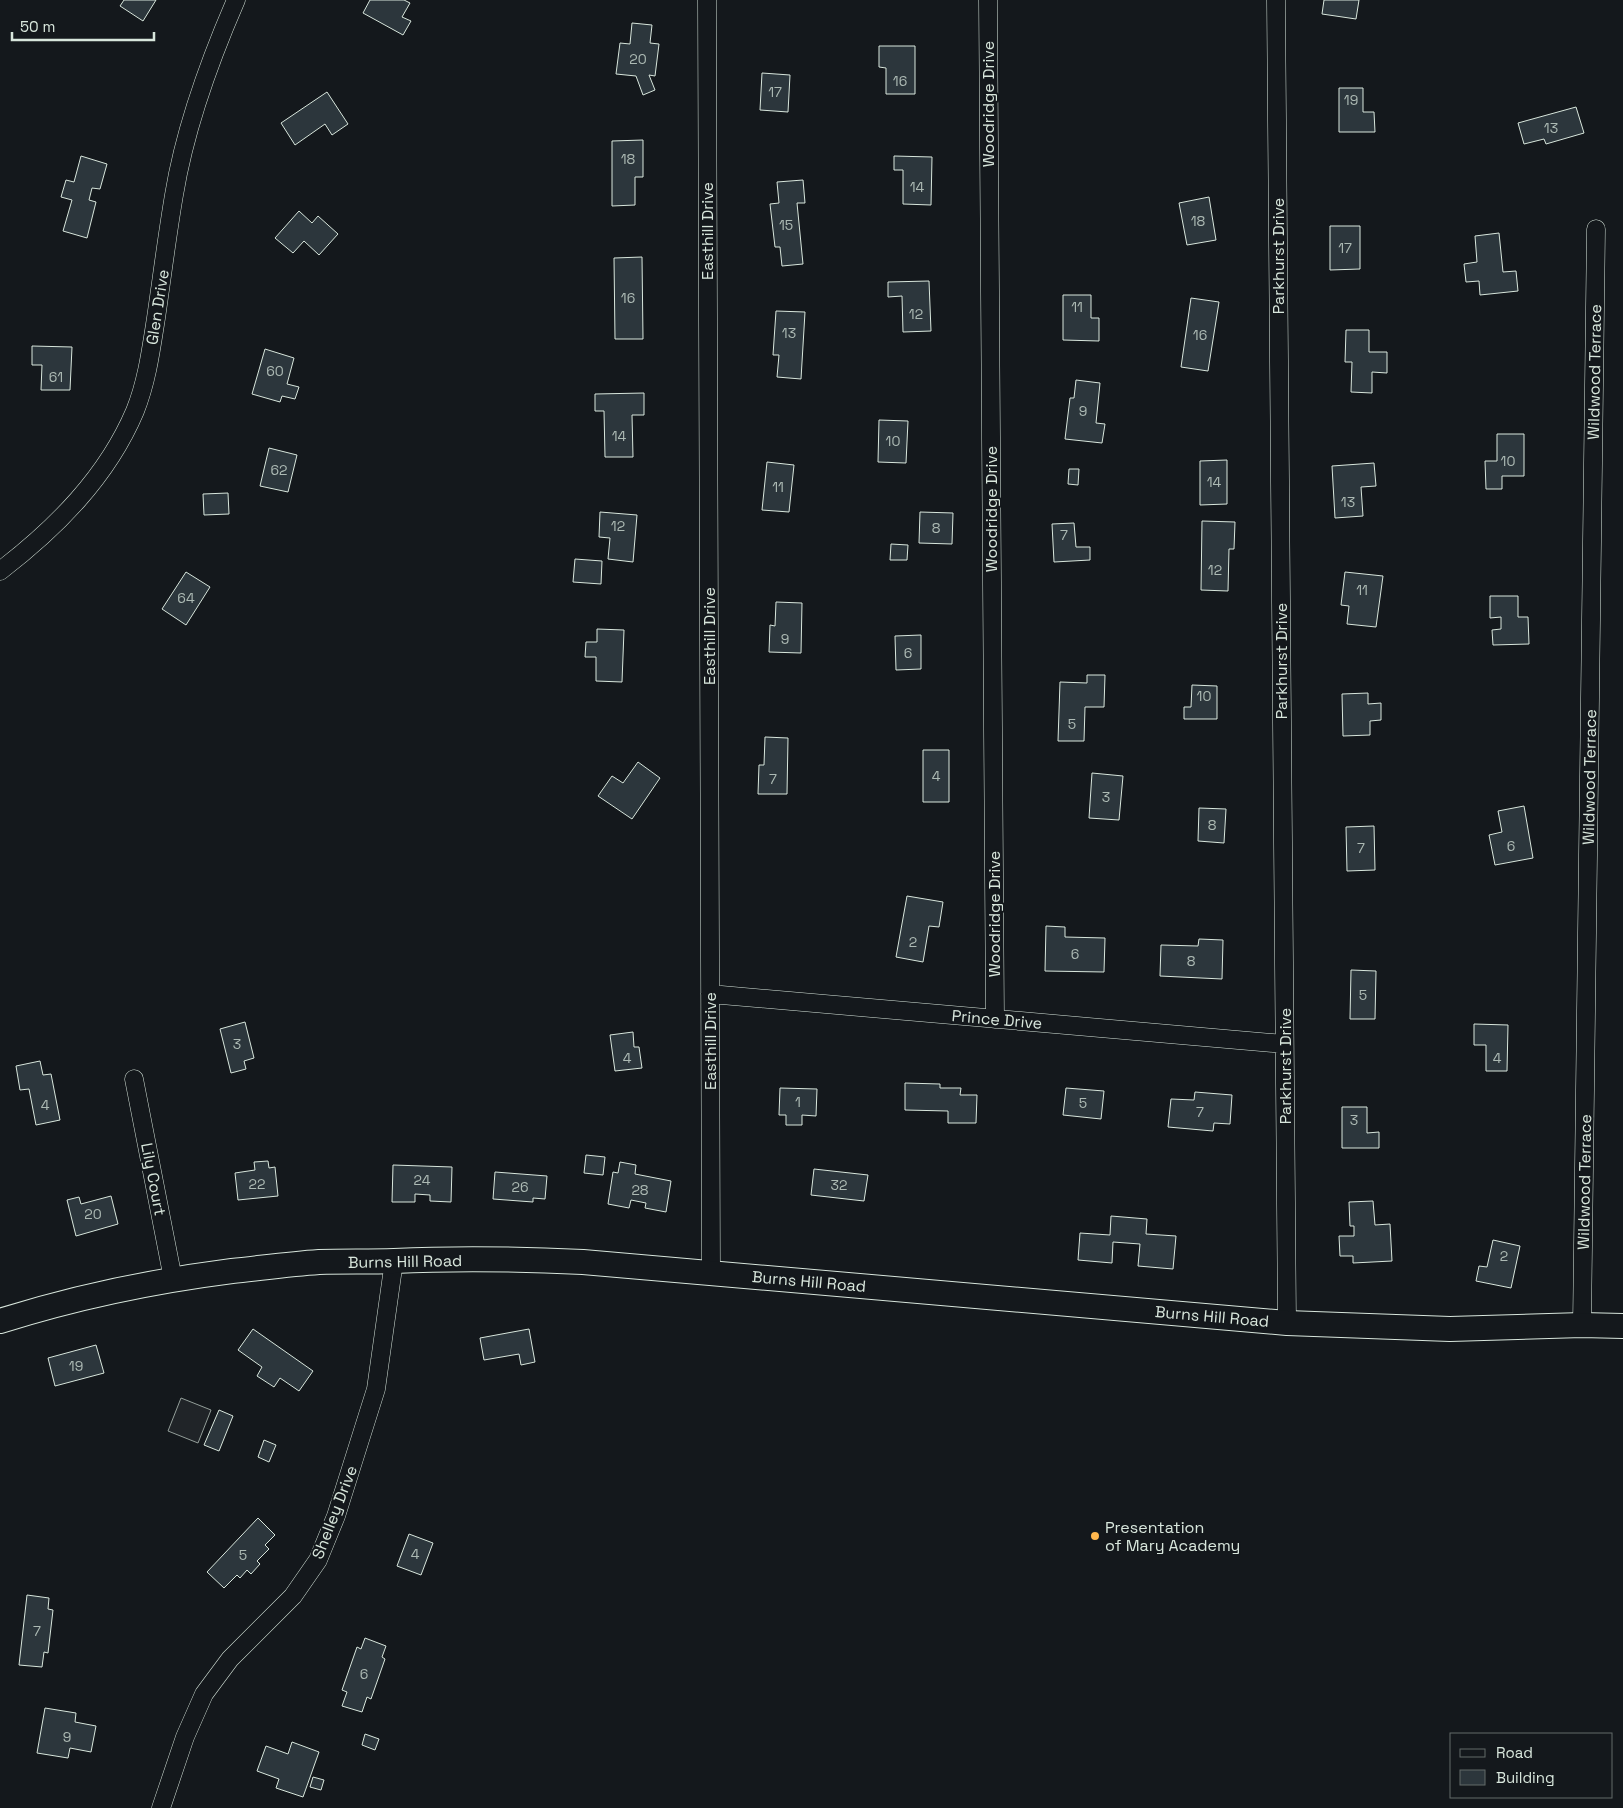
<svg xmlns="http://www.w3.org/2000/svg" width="1623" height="1808" font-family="'Space Grotesk',sans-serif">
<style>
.green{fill:#202428;stroke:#939e99}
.building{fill:#2c363c;stroke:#d8e6dc}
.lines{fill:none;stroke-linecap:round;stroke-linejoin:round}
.street-casing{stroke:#d8e6dc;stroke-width:19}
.secondary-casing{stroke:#d8e6dc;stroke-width:26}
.street{stroke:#14181c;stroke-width:18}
.secondary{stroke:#14181c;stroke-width:24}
.poi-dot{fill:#ffb74d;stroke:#14181c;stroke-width:2}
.labels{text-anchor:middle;stroke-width:4;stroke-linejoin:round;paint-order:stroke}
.number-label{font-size:14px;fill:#adbab4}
.street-label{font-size:16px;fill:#d8e6dc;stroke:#14181c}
.poi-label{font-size:16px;fill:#d8e6dc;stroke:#14181c;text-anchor:start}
</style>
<rect width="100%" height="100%" fill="#14181c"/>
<!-- green -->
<path class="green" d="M181,1398L211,1410L198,1443L168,1431Z"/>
<!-- building -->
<path class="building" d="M124,0H156L143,21L120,6Z
M370,0H404L410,3L402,17L411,21L403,35L363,13Z
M1324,0H1359L1356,19L1322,14Z
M632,23L652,25L650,43L659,44L655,76L649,75L655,90L643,95L636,76L616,74L620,43L630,44Z
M879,46H915V94H886V68L879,67Z
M762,73L790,75L788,112L760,110Z
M1339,88H1363V112H1374L1375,132H1339Z
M327,92L348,124L332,135L325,124L295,145L281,123Z
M1576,107L1584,133L1546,144L1544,139L1524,144L1518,123Z
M643,140V177H635V205L612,206V141Z
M81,156L107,164L100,189L92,188L89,200L96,202L87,238L63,231L72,200L61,197L66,180L74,182Z
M894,156L932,157L931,205L903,204V170H894Z
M803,180L805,203H797L803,264L782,266L780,247H775L770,204L779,203L777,182Z
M1209,197L1216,240L1187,245L1179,203Z
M299,211L312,223L318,216L338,234L319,255L304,241L293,253L275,238Z
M1330,226H1360V269L1330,270Z
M1499,233L1503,272L1516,271L1518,291L1480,295L1479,281L1466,282L1464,264L1477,262L1475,236Z
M642,257L643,339H615L614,258Z
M929,281L931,331L903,332L902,296L888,297V282Z
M1063,295H1091V318H1099V341L1063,340Z
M1191,298L1219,302L1208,371L1181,367Z
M776,311L805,312L801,379L777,377L779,355H773Z
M1346,330H1369V352H1387V373L1372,372V393L1351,392L1352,362H1345Z
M32,346L72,347L70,390H41L42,365H32Z
M265,349L294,358L287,384L299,387L295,399L282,396L280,402L252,394Z
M1076,380L1100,383L1096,423L1105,424L1102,443L1065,439L1070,398H1074Z
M644,393V415H632L633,457H605L604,411H595V394Z
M879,420L908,421L906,463L878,462Z
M1497,434H1524V476H1502V489H1486L1485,461H1497Z
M269,448L297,455L288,492L260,486Z
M1227,460V504L1200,505V461Z
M767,462L794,465L789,512L762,510Z
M1374,463L1376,486L1361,487L1363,516L1335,518L1332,466Z
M1069,469H1079L1078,485L1068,484Z
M228,493L229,514L204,515L203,494Z
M600,512L637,515L633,562L608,559L610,538L599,537Z
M920,512L953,513L952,544L919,543Z
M1202,521L1235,522L1234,549H1229L1228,591L1201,590Z
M1074,523L1076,547H1090V560L1054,562L1052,524Z
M891,544L908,545L907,560H890Z
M575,559L602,561L601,584L573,582Z
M186,572L210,587L186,625L162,609Z
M1345,572L1383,576L1376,627L1347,624L1349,606L1341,605Z
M1490,596H1518V617H1528L1529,644L1493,645L1492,630L1501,629V617L1490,618Z
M776,602L802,603L801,653L769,652L770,625L775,626Z
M597,629L624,630L622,682L596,681V657H585L586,642H597Z
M921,635V669L896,670L895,636Z
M1087,675H1105L1104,707H1085L1084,741H1058L1060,682L1087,683Z
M1192,685L1217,686V719H1184V707H1191Z
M1368,693V704L1381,703V720L1370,721V735L1343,736L1342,694Z
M765,737L788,738L787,794H758L759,765H764Z
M923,750H949V802H923Z
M638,762L660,778L632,819L598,796L612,776L623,783Z
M1092,773L1123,776L1119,820L1089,818Z
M1524,806L1533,858L1495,865L1489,835L1502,832L1498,811Z
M1199,808L1226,809L1224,843L1198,841Z
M1374,826L1375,870L1347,871L1346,827Z
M907,896L943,902L939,927L929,926L923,962L896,957Z
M1046,926L1065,927V937L1105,938L1104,972L1045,971Z
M1199,939L1223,940L1222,979L1160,976L1161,945L1198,946Z
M1351,970L1376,971L1375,1019H1350Z
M245,1022L254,1058L244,1061L246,1069L231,1073L220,1029Z
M1474,1024L1508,1025L1507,1071H1486V1045H1474Z
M633,1032L634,1047H639L642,1068L615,1071L610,1035Z
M40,1061L43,1075L51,1074L60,1120L36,1125L29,1089L20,1090L16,1066Z
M905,1083L940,1084V1088H961L960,1095H977L976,1123H948V1111L905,1110Z
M780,1088L817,1089L816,1116L802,1115V1125H786V1115H779Z
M1066,1088L1104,1091L1101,1119L1063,1115Z
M1195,1092L1232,1095L1230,1124L1214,1123L1213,1131L1168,1127L1171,1099L1194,1100Z
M1342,1107H1367V1133L1379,1132V1148H1342Z
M586,1155L605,1157L603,1175L584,1173Z
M268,1161L269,1168L275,1167L278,1196L238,1200L235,1173L255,1170L254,1162Z
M620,1162L636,1165L635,1174L671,1181L666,1212L645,1208L646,1203L631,1200L629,1208L608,1204L613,1172L618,1173Z
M393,1165L452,1167L451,1202L430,1201V1195L415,1194V1202H392Z
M814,1169L868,1175L864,1201L811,1195Z
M495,1172L547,1176L545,1199L533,1198V1202L493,1199Z
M111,1196L118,1224L76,1236L67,1200L79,1197L81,1204Z
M1373,1201L1375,1225L1390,1224L1392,1261L1353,1263V1256H1340L1339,1236H1354V1226H1350L1349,1202Z
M1111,1216L1147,1219L1146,1234L1176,1236L1173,1269L1138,1266L1140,1244L1113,1242L1112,1263L1078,1260L1080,1233L1110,1235Z
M1493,1240L1520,1246L1511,1288L1476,1281L1479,1266L1487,1267Z
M253,1329L313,1371L299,1391L280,1378L274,1387L257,1376L262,1367L238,1350Z
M529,1329L535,1362L521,1365L519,1354L484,1360L480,1338Z
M96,1345L104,1373L55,1386L48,1358Z
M219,1410L233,1416L219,1451L204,1445Z
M264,1440L276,1445L269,1462L258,1457Z
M258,1518L275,1535L265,1545L269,1549L257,1561L260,1564L251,1574L247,1570L240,1578L237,1575L224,1588L207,1572Z
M409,1534L433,1543L421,1575L397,1566Z
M27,1595L49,1598L48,1609L53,1610L48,1653L44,1652L42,1667L19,1665Z
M365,1638L386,1646L382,1657L385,1659L371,1699L367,1697L362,1712L342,1706L347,1692L342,1690L357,1647L361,1649Z
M45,1708L76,1713L75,1722L96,1726L91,1752L70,1748L68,1758L37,1753Z
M365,1734L379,1739L375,1750L362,1745Z
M292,1742L319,1752L303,1797L276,1788L279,1779L257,1771L266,1746L288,1754Z
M313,1777L324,1780L321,1790L310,1787Z"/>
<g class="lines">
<!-- street casing -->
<g class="street-casing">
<path id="street" d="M707,0L711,1272
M988,0L995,1019
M1276,0L1287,1323
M0,571C56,528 107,477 135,411C147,381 151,350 156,318C162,277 167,236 174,195C185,128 209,62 236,0
M710,994L1284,1044
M134,1079L173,1279
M1582,1325L1596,229
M161,1808L185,1737L204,1694L230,1659L293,1596L318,1560L336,1516L376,1389L394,1261"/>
</g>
<!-- secondary casing -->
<g class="secondary-casing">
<path id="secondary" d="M0,1321C76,1297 153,1281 232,1271C261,1268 290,1264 319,1262C344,1261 369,1262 394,1261C457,1258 520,1259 583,1262L1287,1323L1450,1329L1582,1325L1623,1326"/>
</g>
<!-- street -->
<use href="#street" class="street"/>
<!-- secondary -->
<use href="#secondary" class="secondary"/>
</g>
<!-- markers -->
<circle class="poi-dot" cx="1095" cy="1536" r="5"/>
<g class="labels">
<!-- number labels -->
<g class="number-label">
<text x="638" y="64">20</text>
<text x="900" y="86">16</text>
<text x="775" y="97">17</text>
<text x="1351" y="105">19</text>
<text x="1551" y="133">13</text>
<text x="628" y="164">18</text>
<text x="917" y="192">14</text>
<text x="1198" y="226">18</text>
<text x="786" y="230">15</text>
<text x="1345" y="253">17</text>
<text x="628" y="303">16</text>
<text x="1077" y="312">11</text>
<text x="916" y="319">12</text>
<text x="789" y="338">13</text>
<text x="1200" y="340">16</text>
<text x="275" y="376">60</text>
<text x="56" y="382">61</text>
<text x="1083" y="416">9</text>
<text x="619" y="441">14</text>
<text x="893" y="446">10</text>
<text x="1508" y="466">10</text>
<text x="279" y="475">62</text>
<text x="1214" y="487">14</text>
<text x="778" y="492">11</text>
<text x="1348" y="507">13</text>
<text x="618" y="531">12</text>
<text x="936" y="533">8</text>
<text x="1064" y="540">7</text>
<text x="1215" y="575">12</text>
<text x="1362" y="595">11</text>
<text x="186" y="603">64</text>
<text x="785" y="644">9</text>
<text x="908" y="658">6</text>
<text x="1204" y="701">10</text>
<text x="1072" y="729">5</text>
<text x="936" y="781">4</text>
<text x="773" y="784">7</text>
<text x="1106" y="802">3</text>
<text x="1212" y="830">8</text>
<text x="1511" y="851">6</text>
<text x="1361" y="853">7</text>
<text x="913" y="947">2</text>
<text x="1075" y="959">6</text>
<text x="1191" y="966">8</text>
<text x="1363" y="1000">5</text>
<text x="237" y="1049">3</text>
<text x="627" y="1063">4</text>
<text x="1497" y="1063">4</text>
<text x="798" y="1107">1</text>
<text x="1083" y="1108">5</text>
<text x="45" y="1110">4</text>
<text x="1200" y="1117">7</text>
<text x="1354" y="1125">3</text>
<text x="422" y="1185">24</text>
<text x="257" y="1189">22</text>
<text x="839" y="1190">32</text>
<text x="520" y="1192">26</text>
<text x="640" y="1195">28</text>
<text x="93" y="1219">20</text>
<text x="1504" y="1261">2</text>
<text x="76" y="1371">19</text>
<text x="415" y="1559">4</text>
<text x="243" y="1560">5</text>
<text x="37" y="1636">7</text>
<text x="364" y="1679">6</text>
<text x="67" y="1742">9</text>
</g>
<!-- street labels -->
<g class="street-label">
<text transform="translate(988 104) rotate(-90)" y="6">Woodridge Drive</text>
<text transform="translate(707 231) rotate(-90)" y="6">Easthill Drive</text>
<text transform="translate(1278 256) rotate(-90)" y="6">Parkhurst Drive</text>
<text transform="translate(157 307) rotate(-81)" y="6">Glen Drive</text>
<text transform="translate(1594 372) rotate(-89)" y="6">Wildwood Terrace</text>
<text transform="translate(991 509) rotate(-90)" y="6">Woodridge Drive</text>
<text transform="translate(709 636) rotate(-90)" y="6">Easthill Drive</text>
<text transform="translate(1281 661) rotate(-90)" y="6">Parkhurst Drive</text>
<text transform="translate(1589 777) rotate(-89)" y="6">Wildwood Terrace</text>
<text transform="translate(994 914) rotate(-90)" y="6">Woodridge Drive</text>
<text transform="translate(997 1019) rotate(5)" y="6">Prince Drive</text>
<text transform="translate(710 1041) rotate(-90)" y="6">Easthill Drive</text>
<text transform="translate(1285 1066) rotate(-90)" y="6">Parkhurst Drive</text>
<text transform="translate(154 1179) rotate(79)" y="6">Lily Court</text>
<text transform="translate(1584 1182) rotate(-89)" y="6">Wildwood Terrace</text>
<text transform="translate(405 1261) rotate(-1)" y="6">Burns Hill Road</text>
<text transform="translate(809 1281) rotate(5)" y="6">Burns Hill Road</text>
<text transform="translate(1212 1316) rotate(5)" y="6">Burns Hill Road</text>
<text transform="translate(334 1512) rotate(-69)" y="6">Shelley Drive</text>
</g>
<!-- poi labels -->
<g class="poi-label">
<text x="1105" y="1533">Presentation<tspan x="1105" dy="18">of Mary Academy</tspan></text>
</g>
</g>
<!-- legend -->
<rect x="1450" y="1733" width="162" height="65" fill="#14181c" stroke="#626a69"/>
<rect x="1460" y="1749" width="25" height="8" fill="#14181c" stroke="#626a69"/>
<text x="1496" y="1758" font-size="15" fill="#d8e6dc">Road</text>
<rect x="1460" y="1770" width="25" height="15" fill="#2c363c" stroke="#626a69"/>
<text x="1496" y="1783" font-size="15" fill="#d8e6dc">Building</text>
<!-- scale -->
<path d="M12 32v8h142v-8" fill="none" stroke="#d8e6dc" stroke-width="2.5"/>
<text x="20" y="32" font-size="15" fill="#d8e6dc" stroke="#14181c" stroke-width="4" paint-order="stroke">50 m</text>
</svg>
